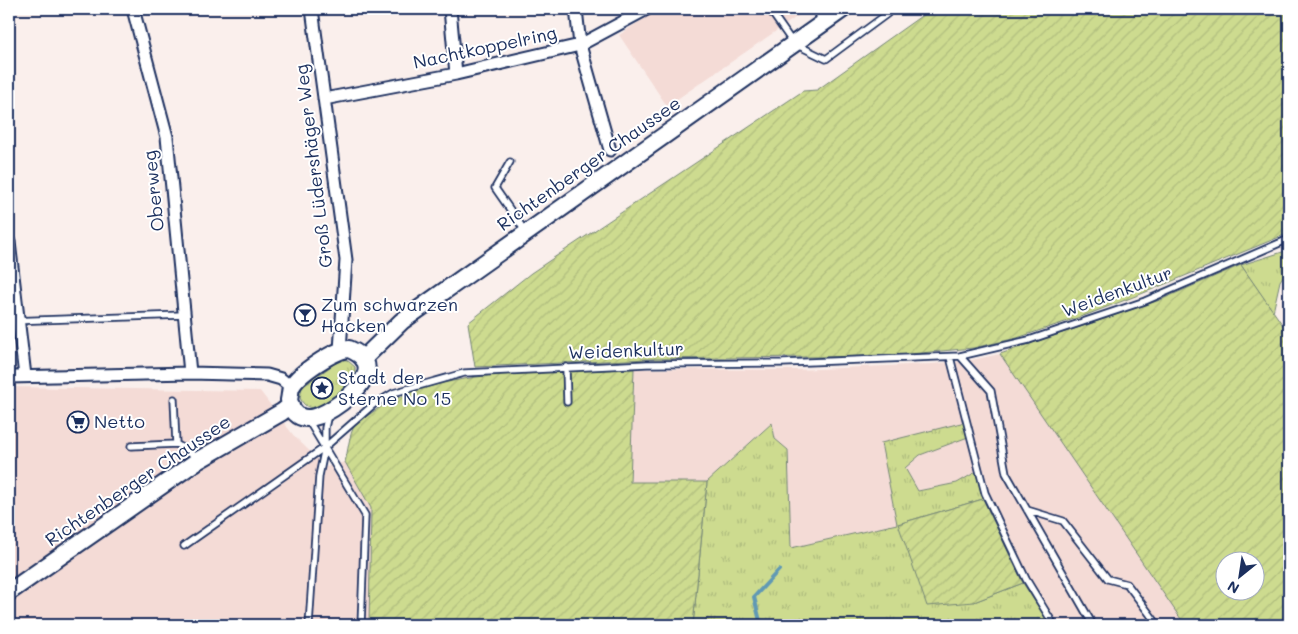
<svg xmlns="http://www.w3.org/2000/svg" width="1298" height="634" font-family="Mali,sans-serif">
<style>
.built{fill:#f4dbd6}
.grass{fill:url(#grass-tufts);stroke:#748576}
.garden{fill:url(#garden-furrows);stroke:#748576;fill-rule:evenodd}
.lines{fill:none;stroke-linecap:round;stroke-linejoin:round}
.stream{stroke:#6199b4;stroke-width:4}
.lane-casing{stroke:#1b2f5e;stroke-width:9}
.street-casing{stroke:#1b2f5e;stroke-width:15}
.secondary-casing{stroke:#1b2f5e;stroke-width:20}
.lane{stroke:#fff;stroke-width:5.5}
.street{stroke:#fff;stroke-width:11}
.secondary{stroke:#fff;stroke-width:16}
.labels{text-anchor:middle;stroke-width:4;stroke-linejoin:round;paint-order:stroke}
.street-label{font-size:18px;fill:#1b2f5e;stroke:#fff}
.poi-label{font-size:18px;fill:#1b2f5e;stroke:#fff;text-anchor:start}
</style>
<defs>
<pattern id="grass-tufts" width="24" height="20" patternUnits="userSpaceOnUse" patternTransform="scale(1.25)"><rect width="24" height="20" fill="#cddb8f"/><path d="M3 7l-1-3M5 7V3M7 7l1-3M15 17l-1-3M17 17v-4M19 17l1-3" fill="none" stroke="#afbc7e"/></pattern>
<pattern id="garden-furrows" width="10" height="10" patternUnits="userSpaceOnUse" patternTransform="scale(1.25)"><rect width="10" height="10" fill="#cddb8f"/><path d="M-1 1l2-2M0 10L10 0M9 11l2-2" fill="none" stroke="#afbc7e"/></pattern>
</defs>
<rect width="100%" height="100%" fill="#faefec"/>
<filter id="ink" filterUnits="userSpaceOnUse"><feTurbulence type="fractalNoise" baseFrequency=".02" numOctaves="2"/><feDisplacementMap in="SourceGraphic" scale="10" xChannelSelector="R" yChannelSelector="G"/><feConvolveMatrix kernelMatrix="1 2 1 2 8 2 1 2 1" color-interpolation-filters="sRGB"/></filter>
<g filter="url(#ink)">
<!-- built -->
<path class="built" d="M659,9H808L667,106L619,35Z
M1000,354L1185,625H1050L1023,583L983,499L976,472L957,483L917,491L905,468L920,455L967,437L881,443L898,524L791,548L788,450L775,439L772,423L707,482L630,483L634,369L796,370L932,364L972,360Z
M9,387L260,391L294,436L326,467L345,462L371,508L369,625H9Z"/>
<!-- grass -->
<path class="grass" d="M1289,250V267L1280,281L1273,312L1241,265Z
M341,359L347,360L355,367V379L352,383C339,393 311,423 300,398L302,387Z
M965,422L968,437L920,455L905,468L918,491L957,483L976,472L983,499L898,524L974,602L1023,583L1050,625H693L707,482L772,423L775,439L788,450L791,548L897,524L881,443Z"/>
<!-- garden -->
<path class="garden" d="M931,9H1289V233L1141,294L1086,315L1017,338L973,348L889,356L648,359L475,367L468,323L531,273L803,91L817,90Z
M1241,265L1289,334V625H1185L1000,354L1160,300ZM1226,562H1256V592H1226Z
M634,369L630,482H707L693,625H369L371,508L345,462C348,452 349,434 355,425C358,421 366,417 370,414C435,366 555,372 634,369Z
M983,499L1023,583L974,602L927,606L898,524Z"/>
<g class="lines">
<!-- stream -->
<path class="stream" d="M761,625L754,597L779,570"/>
<!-- lane casing -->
<g class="lane-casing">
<path id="lane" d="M772,13L793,43L826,59L887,14
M510,162L495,188L525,231
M9,321L184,315
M960,356L991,391L1006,473L1093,625
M950,357L985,493L1026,579L1054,625
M566,367L567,402
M174,399L176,444L191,453L196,459
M308,420L365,515L361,625
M325,445V428L328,414
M131,446L176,444
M325,447L373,405L393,393L464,373L647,364L783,363L960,356L1029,340L1145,301L1289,239
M1027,510L1063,521L1108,579L1127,584L1158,625
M184,546L325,447L319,476L309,625"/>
</g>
<!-- street casing -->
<g class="street-casing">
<path id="street" d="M133,9L167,137L190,373
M312,9L346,260L340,350
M450,9L456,74
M576,9L580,45L610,150
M821,9L823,23
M324,99L456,74L580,45L647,9
M9,242L25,376
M9,377L190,373L267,375L281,379L292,388"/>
</g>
<!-- secondary casing -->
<g class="secondary-casing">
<path id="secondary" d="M349,349C383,363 361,387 342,402C326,414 297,432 289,400C290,396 290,391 291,388C297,374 334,350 349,349Z
M363,359L402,321L843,9
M9,592L197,461L282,412L291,405"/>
</g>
<!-- lane -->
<use href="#lane" class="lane"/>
<!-- street -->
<use href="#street" class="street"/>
<!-- secondary -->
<use href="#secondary" class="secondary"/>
</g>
</g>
<!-- icons -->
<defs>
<g id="bar-ring" transform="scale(1.125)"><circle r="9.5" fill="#fff" stroke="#1b2f5e" stroke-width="1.5"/><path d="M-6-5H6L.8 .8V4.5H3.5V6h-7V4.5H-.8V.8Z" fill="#1b2f5e"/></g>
<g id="sight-ring" transform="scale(1.125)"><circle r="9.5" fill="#fff" stroke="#1b2f5e" stroke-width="1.5"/><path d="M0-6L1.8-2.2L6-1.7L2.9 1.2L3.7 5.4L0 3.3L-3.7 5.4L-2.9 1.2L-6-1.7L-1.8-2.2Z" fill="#1b2f5e"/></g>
<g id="supermarket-ring" transform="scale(1.125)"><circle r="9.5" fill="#fff" stroke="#1b2f5e" stroke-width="1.5"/><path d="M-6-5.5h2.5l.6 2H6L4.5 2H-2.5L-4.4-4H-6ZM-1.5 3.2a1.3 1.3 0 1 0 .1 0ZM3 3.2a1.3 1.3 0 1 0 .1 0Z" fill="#1b2f5e"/></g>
</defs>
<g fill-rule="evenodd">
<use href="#bar-ring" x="305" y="315"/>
<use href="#sight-ring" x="322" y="388"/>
<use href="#supermarket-ring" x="78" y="422"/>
</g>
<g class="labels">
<!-- street labels -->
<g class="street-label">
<text transform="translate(485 48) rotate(-12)" y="6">Nachtkoppelring</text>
<text transform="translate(589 164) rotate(-35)" y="6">Richtenberger Chaussee</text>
<text transform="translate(314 166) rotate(-97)" y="6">Groß Lüdershäger Weg</text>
<text transform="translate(154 191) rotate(-96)" y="6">Oberweg</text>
<text transform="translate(1117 292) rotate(-20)" y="6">Weidenkultur</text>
<text transform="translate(626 351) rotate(-2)" y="6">Weidenkultur</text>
<text transform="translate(138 481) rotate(-34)" y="6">Richtenberger Chaussee</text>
</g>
<!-- poi labels -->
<g class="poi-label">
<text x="321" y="311">Zum schwarzen<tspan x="321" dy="21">Hacken</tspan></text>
<text x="338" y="384">Stadt der<tspan x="338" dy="21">Sterne No 15</tspan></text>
<text x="94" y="428">Netto</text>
</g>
</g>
<!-- margin -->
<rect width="1298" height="634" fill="none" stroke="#fff" stroke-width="30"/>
<rect x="15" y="15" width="1268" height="604" fill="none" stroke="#1b2f5e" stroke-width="2" filter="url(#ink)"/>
<!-- north arrow -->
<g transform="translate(1240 576) rotate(210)"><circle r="24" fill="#ffffff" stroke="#a4acbf"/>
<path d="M0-4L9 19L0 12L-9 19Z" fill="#1b2f5e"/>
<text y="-8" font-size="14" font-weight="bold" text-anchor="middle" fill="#1b2f5e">N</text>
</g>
</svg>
